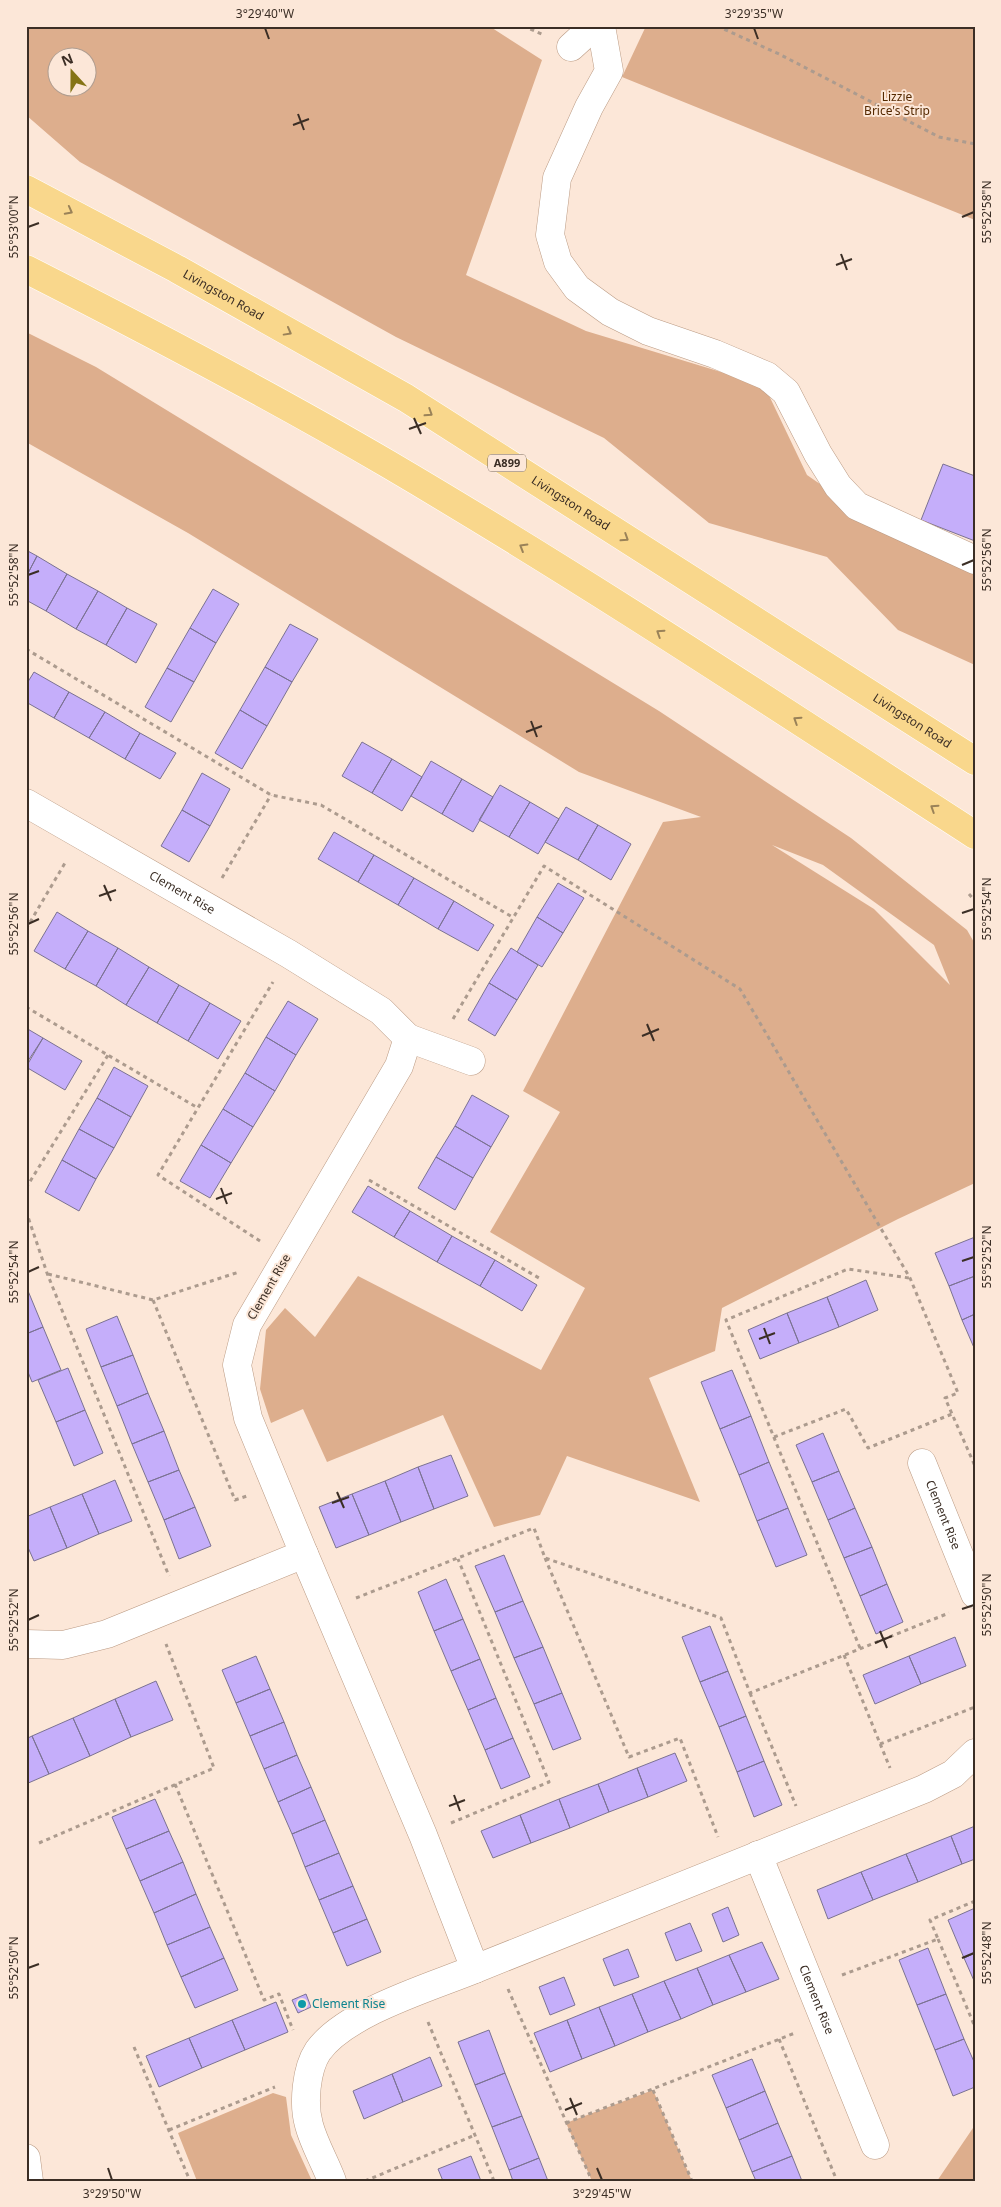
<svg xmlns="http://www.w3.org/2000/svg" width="1001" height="2207" font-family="'Noto Sans',sans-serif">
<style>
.green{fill:#ddae8d;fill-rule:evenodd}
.building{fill:#c5aefa;stroke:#7b7292}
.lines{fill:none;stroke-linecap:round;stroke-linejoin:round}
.minor-casing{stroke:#bb9b84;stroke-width:29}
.major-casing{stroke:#fff;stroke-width:29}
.path{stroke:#ac9b8e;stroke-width:3;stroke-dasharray:4 4;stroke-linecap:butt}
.minor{stroke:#fff;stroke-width:28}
.major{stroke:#f9d78c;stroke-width:28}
.oneway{stroke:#9a8258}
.ticks{fill:none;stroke:#3b2e25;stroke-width:2}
.culture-dot{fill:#0f9aa8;stroke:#fce7d8;stroke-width:2}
.labels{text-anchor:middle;stroke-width:4;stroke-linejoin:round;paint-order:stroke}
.shield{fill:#fce7d8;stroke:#75665b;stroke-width:1}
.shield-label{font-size:11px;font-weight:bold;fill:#3b2e25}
.park-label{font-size:12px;fill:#552900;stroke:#fce7d8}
.street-label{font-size:12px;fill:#3b2e25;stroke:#fce7d8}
.culture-label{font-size:12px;fill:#0d838f;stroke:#fce7d8;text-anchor:start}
.neatline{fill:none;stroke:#3b2e25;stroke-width:2}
.ticks-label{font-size:12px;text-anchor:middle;fill:#3b2e25}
</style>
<rect width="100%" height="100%" fill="#fce7d8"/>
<!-- green -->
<path class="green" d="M26,26H489L542,60L466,275L586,331L764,385L807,475L879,525L975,561V665L898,630L827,557L709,523L604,438L396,337L80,162L26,115ZM58,58H88V88H58Z
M646,26H975V220L622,77Z
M26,332L96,367L659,711L851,838L967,930L975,944V1183L898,1219L722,1308L715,1351L649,1378L700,1502L567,1456L540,1515L494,1527L443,1415L327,1462L303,1409L271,1423L260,1389L266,1330L285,1308L315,1337L358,1276L541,1370L585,1288L490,1232L560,1112L523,1091L663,822L701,817L579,772L188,533L26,442ZM772,845L823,865L934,945L950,985L874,909Z
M653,2090L692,2181H592L566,2123Z
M273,2093L286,2097L291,2135L312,2181H197L178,2133Z
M975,2125V2181H937Z"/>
<!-- building -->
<path class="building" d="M943,464L975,476V541L921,520Z
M26,550L37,556L26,577Z
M37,556L67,574L46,611L26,600V577Z
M67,574L98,591L76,629L46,611Z
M213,589L239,604L216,643L190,628Z
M98,591L127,608L106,645L76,629Z
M127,608L157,624L136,663L106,645Z
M290,624L318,639L292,682L265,667Z
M190,628L216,643L194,682L167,668Z
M265,667L292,682L267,726L240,710Z
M167,668L194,682L171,722L145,707Z
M34,672L69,692L54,718L26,702V685Z
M69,692L105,712L89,738L54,718Z
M240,710L267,726L242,769L215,753Z
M105,712L140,733L125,759L89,738Z
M140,733L176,753L160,779L125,759Z
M362,742L392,759L372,793L342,776Z
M392,759L422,777L402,811L372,793Z
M431,761L462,779L442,814L411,796Z
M202,773L230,789L210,826L182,810Z
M462,779L493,797L473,832L442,814Z
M500,785L530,802L509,837L479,820Z
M530,802L559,819L538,854L509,837Z
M566,807L598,825L578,860L545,842Z
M182,810L210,826L189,862L161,846Z
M598,825L631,844L611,880L578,860Z
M334,832L374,855L358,882L318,859Z
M374,855L414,878L398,905L358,882Z
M414,878L454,901L438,929L398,905Z
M558,883L584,898L563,933L537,917Z
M454,901L494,925L478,951L438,929Z
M57,912L88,931L65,969L34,951Z
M537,917L563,933L542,967L517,952Z
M88,931L118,948L96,986L65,969Z
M118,948L149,967L126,1005L96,986Z
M511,948L538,965L517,1000L489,983Z
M149,967L179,985L157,1023L126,1005Z
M489,983L517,1000L495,1036L468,1020Z
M179,985L210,1003L188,1041L157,1023Z
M288,1001L318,1019L296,1055L266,1037Z
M210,1003L241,1021L218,1059L188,1041Z
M26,1028L43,1038L26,1064Z
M266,1037L296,1055L275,1091L245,1073Z
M43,1038L82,1061L65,1090L26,1067Z
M114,1067L148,1086L131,1117L97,1098Z
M245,1073L275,1091L253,1127L223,1109Z
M472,1095L509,1116L491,1147L455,1126Z
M97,1098L131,1117L114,1148L79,1129Z
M223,1109L253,1127L231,1163L201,1145Z
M455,1126L491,1147L473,1178L436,1157Z
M79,1129L114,1148L96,1179L62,1160Z
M201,1145L231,1163L210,1198L180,1181Z
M436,1157L473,1178L455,1210L418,1188Z
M62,1160L96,1179L79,1211L45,1192Z
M368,1186L410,1211L394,1237L352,1212Z
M410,1211L452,1236L437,1262L394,1237Z
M452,1236L495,1260L480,1286L437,1262Z
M975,1237V1276L949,1286L935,1253Z
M495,1260L537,1285L522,1311L480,1286Z
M975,1276V1314L962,1320L949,1286Z
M866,1280L878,1310L839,1327L827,1297Z
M26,1286L43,1327L26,1334Z
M827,1297L839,1327L799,1343L787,1313Z
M787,1313L799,1343L760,1359L748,1330Z
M975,1314V1350L962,1320Z
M117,1316L133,1355L101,1367L86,1329Z
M43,1327L61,1370L32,1382L26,1367V1334Z
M133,1355L148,1393L117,1406L101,1367Z
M68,1368L85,1410L56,1422L38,1380Z
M732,1370L751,1416L720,1429L701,1382Z
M148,1393L164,1431L132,1444L117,1406Z
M85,1410L103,1453L74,1466L56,1422Z
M751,1416L769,1462L739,1475L720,1429Z
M164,1431L179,1470L148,1482L132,1444Z
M823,1433L839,1471L812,1482L796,1445Z
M451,1455L468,1496L434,1509L418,1467Z
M769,1462L788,1508L757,1521L739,1475Z
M418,1467L434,1509L401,1522L385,1481Z
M179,1470L195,1507L164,1520L148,1482Z
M839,1471L855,1508L828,1520L812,1482Z
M115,1480L132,1521L99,1534L82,1494Z
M385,1481L401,1522L369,1535L352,1494Z
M82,1494L99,1534L67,1548L50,1507Z
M352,1494L369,1535L336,1548L319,1507Z
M50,1507L67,1548L34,1561L26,1543V1517Z
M195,1507L211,1546L179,1559L164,1520Z
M788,1508L807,1555L776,1567L757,1521Z
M855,1508L872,1547L844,1558L828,1520Z
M872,1547L887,1584L860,1596L844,1558Z
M504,1555L523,1601L495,1612L475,1566Z
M446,1579L463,1619L434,1631L418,1592Z
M887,1584L903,1622L876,1634L860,1596Z
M523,1601L543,1647L514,1658L495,1612Z
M463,1619L480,1659L451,1671L434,1631Z
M710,1626L728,1671L700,1682L682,1637Z
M955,1637L966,1666L921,1684L909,1656Z
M543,1647L562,1693L534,1704L514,1658Z
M256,1656L270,1689L236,1703L222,1670Z
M909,1656L921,1684L875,1704L863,1675Z
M480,1659L496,1698L468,1710L451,1671Z
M728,1671L746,1716L719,1727L700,1682Z
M156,1681L173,1720L131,1737L115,1699Z
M270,1689L284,1722L250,1736L236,1703Z
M562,1693L581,1739L553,1750L534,1704Z
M496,1698L513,1738L485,1750L468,1710Z
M115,1699L131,1737L90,1756L73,1718Z
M746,1716L764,1761L737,1772L719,1727Z
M73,1718L90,1756L49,1774L32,1736Z
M284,1722L297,1755L264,1769L250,1736Z
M32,1736L49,1774L26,1784V1739Z
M513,1738L530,1777L501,1789L485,1750Z
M675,1753L687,1781L648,1797L637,1768Z
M297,1755L311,1787L278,1802L264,1769Z
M764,1761L782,1805L754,1817L737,1772Z
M637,1768L648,1797L609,1812L598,1784Z
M598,1784L609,1812L570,1828L559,1799Z
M311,1787L325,1820L292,1834L278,1802Z
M155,1799L169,1831L126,1849L112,1817Z
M559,1799L570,1828L531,1843L520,1815Z
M520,1815L531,1843L493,1858L481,1831Z
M325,1820L339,1853L305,1867L292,1834Z
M975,1826V1859L962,1864L951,1836Z
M169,1831L183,1862L140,1881L126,1849Z
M951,1836L962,1864L918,1882L906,1854Z
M339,1853L353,1886L319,1900L305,1867Z
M906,1854L918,1882L873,1900L861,1872Z
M183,1862L196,1894L154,1913L140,1881Z
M861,1872L873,1900L828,1919L817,1890Z
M353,1886L367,1919L333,1933L319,1900Z
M196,1894L210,1927L167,1945L154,1913Z
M728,1907L739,1935L723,1942L712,1914Z
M975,1908V1953L964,1958L948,1920Z
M367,1919L381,1952L347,1966L333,1933Z
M690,1923L702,1951L676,1961L665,1933Z
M210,1927L224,1958L181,1977L167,1945Z
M762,1942L779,1979L746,1992L729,1955Z
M928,1948L946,1994L917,2005L899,1960Z
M628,1949L639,1977L614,1986L603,1959Z
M975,1953V1983L964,1958Z
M729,1955L746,1992L713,2005L697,1968Z
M224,1958L238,1990L195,2008L181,1977Z
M697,1968L713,2005L681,2019L664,1981Z
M564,1977L575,2005L550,2015L539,1987Z
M664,1981L681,2019L648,2032L632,1994Z
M306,1994L311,2007L298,2013L292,2000Z
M632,1994L648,2032L615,2046L599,2007Z
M946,1994L964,2039L935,2050L917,2005Z
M276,2002L288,2032L245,2050L232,2020Z
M599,2007L615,2046L582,2059L567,2020Z
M232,2020L245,2050L202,2068L189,2038Z
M567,2020L582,2059L550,2072L534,2033Z
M489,2030L505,2073L475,2085L458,2042Z
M189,2038L202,2068L159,2087L146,2056Z
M964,2039L975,2064V2087L953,2096L935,2050Z
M430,2057L442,2086L403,2102L392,2074Z
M752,2059L765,2091L726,2108L712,2075Z
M505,2073L522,2116L492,2127L475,2085Z
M392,2074L403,2102L364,2119L353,2091Z
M765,2091L778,2123L739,2140L726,2108Z
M522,2116L539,2158L509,2170L492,2127Z
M778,2123L792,2156L752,2172L739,2140Z
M471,2156L481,2181H443L438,2169Z
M792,2156L802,2181H756L752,2172Z
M539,2158L548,2181H513L509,2170Z"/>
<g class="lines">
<!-- minor casing -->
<g class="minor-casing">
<g id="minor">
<path d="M601,26L609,71L589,107L557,178L550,235L558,262L577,288L610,312L648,331L715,354L767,376L786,392L818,454L838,486L857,506L975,560"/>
<path d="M571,47L594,26"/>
<path id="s1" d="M26,803L289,954L381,1011L408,1038L399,1066L247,1325L237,1365L248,1418L304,1554L107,1634L63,1645L26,1644"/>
<path d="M408,1038L471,1061"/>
<path id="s2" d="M922,1463L975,1594"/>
<path d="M304,1554L423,1835L475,1969L924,1789L953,1774L975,1753"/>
<path id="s3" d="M758,1855L875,2145"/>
<path d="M26,2158L29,2181"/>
<path d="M332,2181C325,2162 314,2144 309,2125C303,2104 306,2069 318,2051C346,2012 431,1987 475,1969"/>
</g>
</g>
<!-- major casing -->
<g class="major-casing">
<g id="major">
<path id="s4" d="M26,189L177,269L406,398L975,761"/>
<path d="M26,269C148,331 270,395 388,464C587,581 780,709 975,835"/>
</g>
</g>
<!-- path -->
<path class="path" d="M523,26L544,35
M717,26L779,54L939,137L975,144
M26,649L271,795L321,805L514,918
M222,878L271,795
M969,894L975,901
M26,929L65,863
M26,1007L198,1108
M453,1019L544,866L740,989L910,1278L958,1393L945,1398L975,1466
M369,1180L539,1278
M26,1188L108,1055
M26,1211L47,1273L169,1576
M260,1241L158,1175L273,982
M48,1274L153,1300L239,1272
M153,1300L235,1500L247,1496
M774,1437L846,1409L868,1448L952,1414
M545,1558L629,1757L680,1738L718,1837
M356,1598L534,1528L545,1558L721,1618L750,1693L949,1613
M860,1648L726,1320L848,1269L909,1278
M844,1655L890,1768
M750,1693L796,1806
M880,1744L975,1707
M175,1784L264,2000L279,1994L293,2030
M451,1823L549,1782L458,1559
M39,1843L214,1768L166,1644
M938,1939L975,2027
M842,1975L938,1939L930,1920L975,1901
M508,1989L592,2181
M428,2022L494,2181
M779,2039L837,2181
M134,2047L190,2181
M653,2090L692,2181
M566,2123L795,2033
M169,2130L275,2087
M365,2181L475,2135"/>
<!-- minor -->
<use href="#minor" class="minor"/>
<!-- major -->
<use href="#major" class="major"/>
</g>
<!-- one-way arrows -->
<defs><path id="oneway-chevron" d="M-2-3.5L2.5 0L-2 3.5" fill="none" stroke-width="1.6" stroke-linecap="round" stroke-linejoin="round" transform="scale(1.25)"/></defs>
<g class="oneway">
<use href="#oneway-chevron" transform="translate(69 211) rotate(28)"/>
<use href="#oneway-chevron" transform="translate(288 332) rotate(29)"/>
<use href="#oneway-chevron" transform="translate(429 413) rotate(33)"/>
<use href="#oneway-chevron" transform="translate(625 538) rotate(33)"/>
<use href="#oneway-chevron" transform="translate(523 547) rotate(-149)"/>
<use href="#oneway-chevron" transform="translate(660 633) rotate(-147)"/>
<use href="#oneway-chevron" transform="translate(797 720) rotate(-147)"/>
<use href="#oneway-chevron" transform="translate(934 808) rotate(-147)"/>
</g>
<!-- ticks -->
<path class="ticks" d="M265,28L269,39M754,28L758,39M298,114L304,130M293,125L309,119M962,217L974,212M28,227L39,223M841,254L847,270M836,265L852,259M414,418L421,434M409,429L426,423M962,565L974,560M28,575L39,571M531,721L537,737M526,732L542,726M104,885L111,901M99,896L116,890M962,913L974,909M28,924L39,919M647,1024L654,1041M642,1036L659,1029M221,1188L227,1204M216,1199L232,1193M962,1261L974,1257M28,1272L39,1267M764,1328L770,1344M759,1339L775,1333M337,1492L344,1508M332,1503L349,1497M962,1609L974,1605M28,1620L39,1615M880,1631L887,1648M875,1643L892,1636M454,1795L460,1811M449,1806L465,1800M962,1958L974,1953M28,1968L39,1964M570,2098L577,2115M565,2110L582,2103M108,2168L112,2180M597,2168L602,2180"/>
<!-- markers -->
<circle class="culture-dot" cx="302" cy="2004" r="5"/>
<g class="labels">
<!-- shield labels -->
<rect class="shield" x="488" y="454.5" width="38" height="17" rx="4"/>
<g class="shield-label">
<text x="507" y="467">A899</text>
</g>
<!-- park labels -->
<g class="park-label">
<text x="897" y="101">Lizzie<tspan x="897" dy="14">Brice's Strip</tspan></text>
</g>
<!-- street labels -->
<g class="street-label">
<text dy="4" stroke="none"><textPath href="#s4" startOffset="224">Livingston Road</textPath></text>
<text dy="4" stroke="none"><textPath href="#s4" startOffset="629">Livingston Road</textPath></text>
<text dy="4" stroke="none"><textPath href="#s4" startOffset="1034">Livingston Road</textPath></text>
<text dy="4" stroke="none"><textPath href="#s1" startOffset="180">Clement Rise</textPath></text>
<text transform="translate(269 1287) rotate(-60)" y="4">Clement Rise</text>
<text dy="4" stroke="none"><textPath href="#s2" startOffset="56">Clement Rise</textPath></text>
<text dy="4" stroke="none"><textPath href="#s3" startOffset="156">Clement Rise</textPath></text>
</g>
<!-- culture labels -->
<g class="culture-label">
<text x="312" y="2008">Clement Rise</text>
</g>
</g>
<!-- border -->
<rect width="1001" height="2207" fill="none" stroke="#fce7d8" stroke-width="55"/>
<!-- north arrow -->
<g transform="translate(72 72) rotate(339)"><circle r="24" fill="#fce7d8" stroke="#af9d90"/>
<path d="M0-4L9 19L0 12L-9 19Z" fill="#857416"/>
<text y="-8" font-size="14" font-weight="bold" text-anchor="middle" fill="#3b2e25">N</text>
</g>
<rect x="28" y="28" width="946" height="2152" class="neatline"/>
<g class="ticks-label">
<text x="265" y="18">3°29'40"W</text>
<text x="754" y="18">3°29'35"W</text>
<text transform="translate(987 212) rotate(-90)" y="4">55°52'58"N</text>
<text transform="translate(14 227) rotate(-90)" y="4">55°53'00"N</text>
<text transform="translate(987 560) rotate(-90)" y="4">55°52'56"N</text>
<text transform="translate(14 575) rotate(-90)" y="4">55°52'58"N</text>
<text transform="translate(987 909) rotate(-90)" y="4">55°52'54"N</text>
<text transform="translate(14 924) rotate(-90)" y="4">55°52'56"N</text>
<text transform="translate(987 1257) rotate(-90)" y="4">55°52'52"N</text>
<text transform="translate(14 1272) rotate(-90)" y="4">55°52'54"N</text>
<text transform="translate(987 1605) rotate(-90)" y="4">55°52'50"N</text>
<text transform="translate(14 1620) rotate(-90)" y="4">55°52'52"N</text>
<text transform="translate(987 1953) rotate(-90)" y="4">55°52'48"N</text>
<text transform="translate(14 1968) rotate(-90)" y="4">55°52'50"N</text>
<text x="112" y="2198">3°29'50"W</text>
<text x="602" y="2198">3°29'45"W</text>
</g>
</svg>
